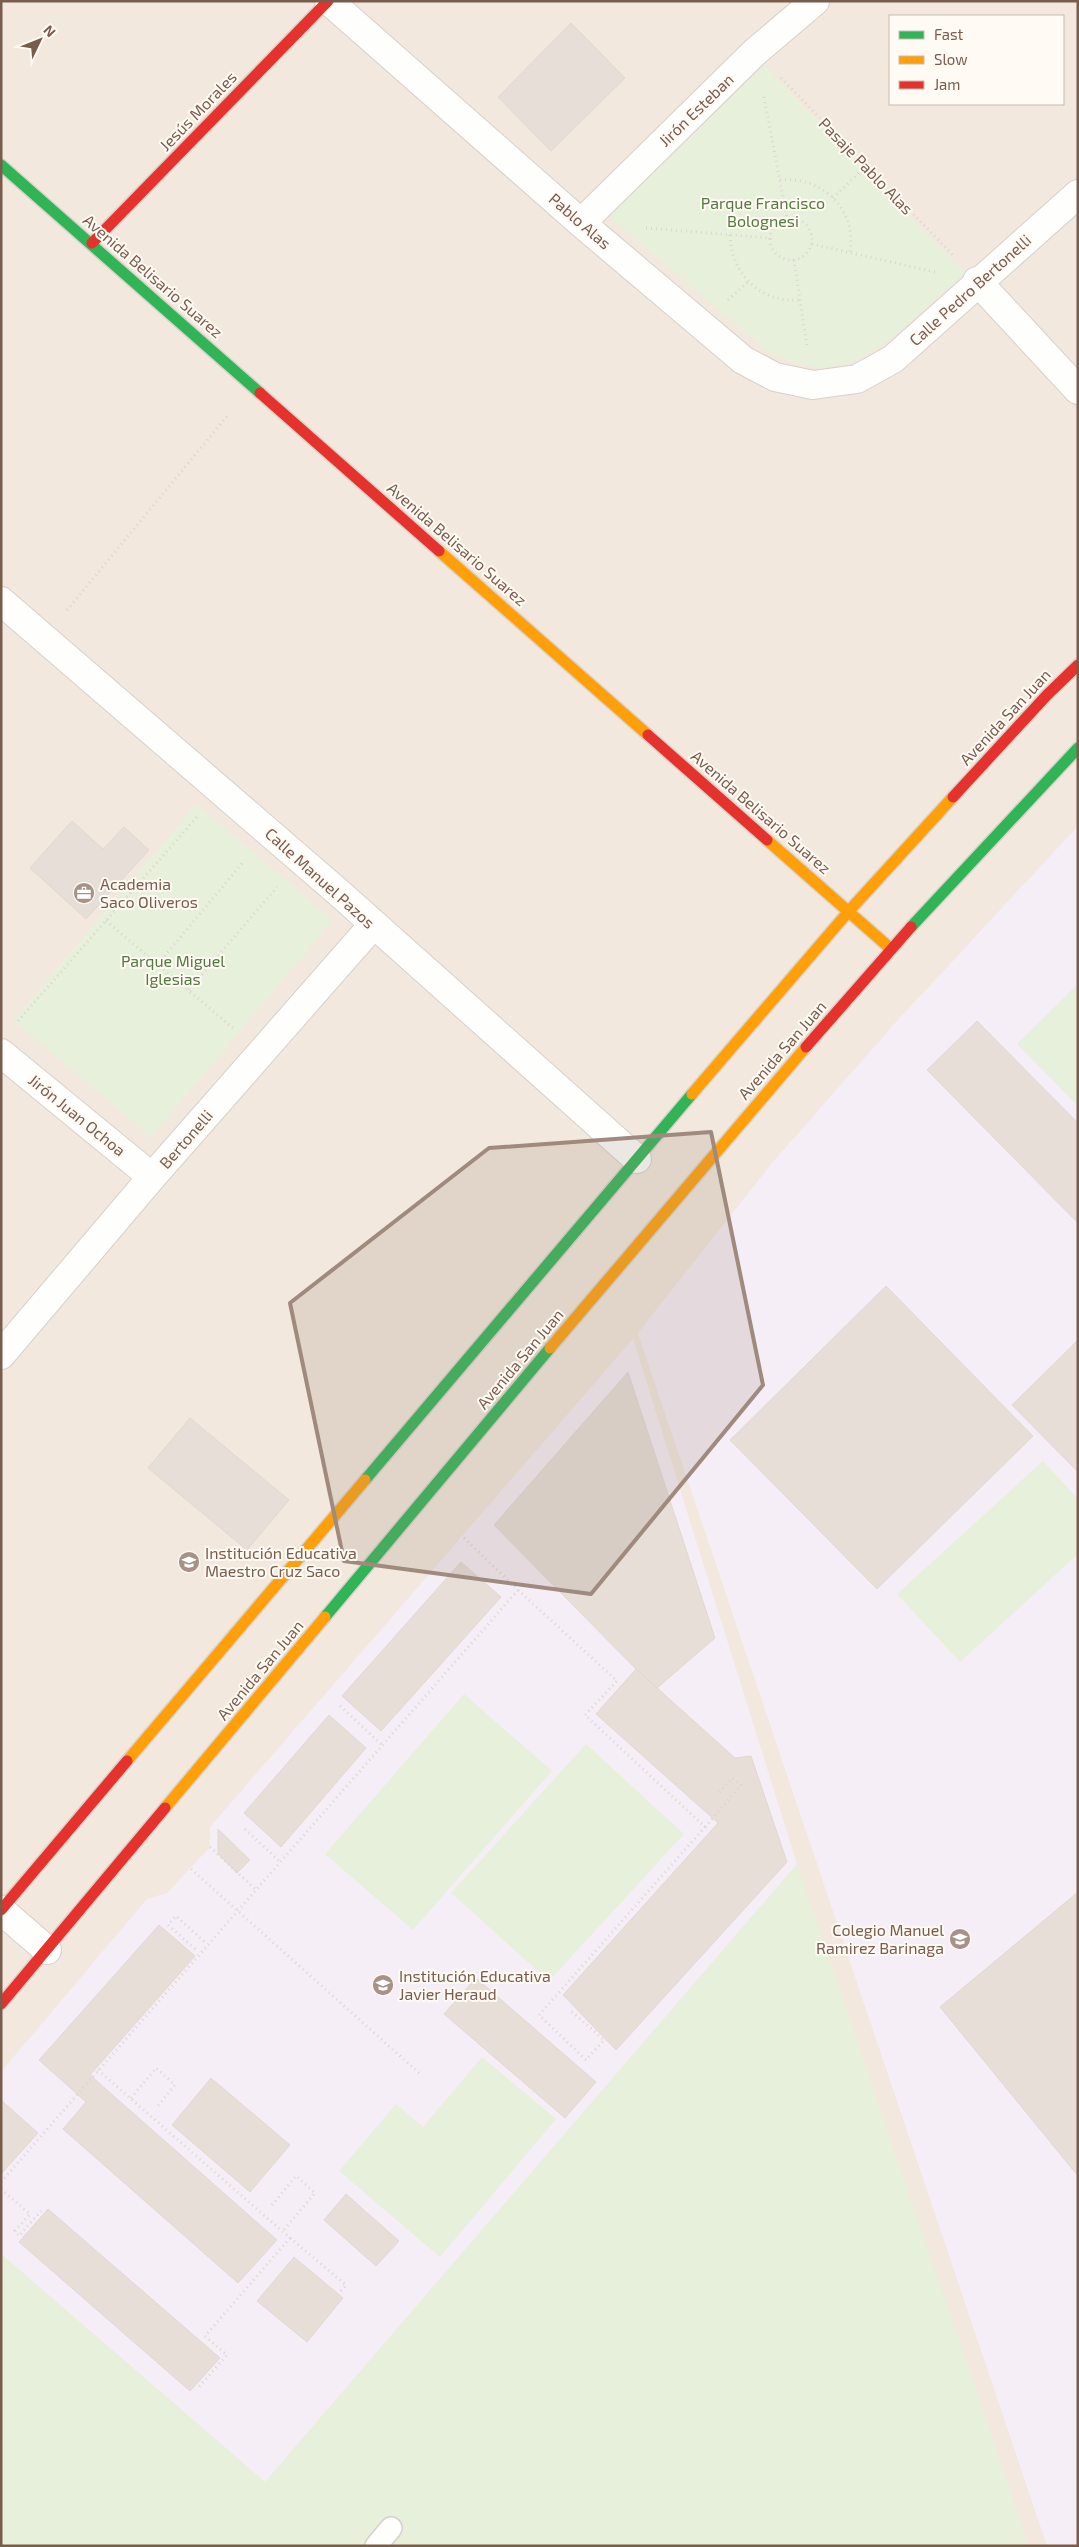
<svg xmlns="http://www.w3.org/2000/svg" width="1079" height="2547" font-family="'Exo 2',sans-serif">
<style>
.residential{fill:#f2e8de;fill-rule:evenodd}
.education{fill:#f6eef6}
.green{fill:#e7f0db}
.building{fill:#e6ded7;stroke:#e2d8d2}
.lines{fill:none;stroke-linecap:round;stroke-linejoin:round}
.lane-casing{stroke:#d7d1cb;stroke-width:24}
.street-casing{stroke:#d7d1cb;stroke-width:30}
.fast-casing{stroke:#d9d2cb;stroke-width:14}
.slow-casing{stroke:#d9d2cb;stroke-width:14}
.jam-casing{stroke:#d9d2cb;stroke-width:14}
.path{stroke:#dcd5d0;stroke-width:3;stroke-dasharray:1 4;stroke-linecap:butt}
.lane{stroke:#fefefd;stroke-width:21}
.street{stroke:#fefefd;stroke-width:28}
.fast{stroke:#30b455;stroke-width:11}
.slow{stroke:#ff9f0a;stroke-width:11}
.jam{stroke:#e5322d;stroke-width:11}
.marked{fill:#9f8a7d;fill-opacity:0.2;stroke:#9f8a7d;stroke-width:4;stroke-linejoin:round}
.labels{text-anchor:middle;stroke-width:4;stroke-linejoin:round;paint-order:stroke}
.street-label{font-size:16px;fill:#7a5c4d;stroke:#fffaf3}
.park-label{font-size:16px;fill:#537a41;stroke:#fffaf3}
.poi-label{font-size:16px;fill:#7a5c4d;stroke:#fffaf3;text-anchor:start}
</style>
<rect width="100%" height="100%" fill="#f9f5f0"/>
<!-- residential -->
<path class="residential" d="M1,1H1078V2546H1ZM890,16H1063V104H890Z"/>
<!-- education -->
<path class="education" d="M1078,826V2546H1047L638,1333L772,1163L897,1021Z
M633,1339L797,1864L265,2482L1,2254V2072L147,1899L167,1893L210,1847V1827Z"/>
<!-- green -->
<path class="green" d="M764,65L965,273C947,289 929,305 911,321C864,363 832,382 770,353L609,217Z
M196,804L333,920L151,1137L13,1020Z
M1078,984V1106L1017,1044Z
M1043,1461L1078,1499V1554L960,1662L897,1594Z
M464,1694L552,1771L413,1930L325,1854Z
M586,1744L684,1834L549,1981L451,1893Z
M797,1864L1029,2546H1V2254L265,2482Z
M482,2057L556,2119L440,2257L339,2171L396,2104L423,2127Z"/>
<!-- building -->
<path class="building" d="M571,23L625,78L551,151L498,97Z
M72,821L103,849L124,827L149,850L86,919L30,868Z
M977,1021L1078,1123V1223L927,1070Z
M886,1286L1033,1436L877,1589L730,1440Z
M1078,1340V1472L1012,1405Z
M628,1372L715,1638L657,1688L636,1669L494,1525Z
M190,1418L289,1500L247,1550L148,1468Z
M461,1562L501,1597L381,1731L342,1696Z
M636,1669L735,1758L751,1756L787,1862L616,2050L563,1995L718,1823L596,1714Z
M329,1715L366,1748L281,1847L244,1813Z
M218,1829L250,1860L237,1873L218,1854Z
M1078,1892V2176L940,2007Z
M159,1925L195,1956L90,2075L277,2240L238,2283L63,2129L86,2102L39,2060Z
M476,1978L596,2082L565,2118L444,2014Z
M211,2078L290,2145L250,2192L172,2125Z
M1,2100L38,2133L1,2174Z
M346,2194L399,2241L376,2266L324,2220Z
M48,2209L220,2358L190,2391L19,2242Z
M294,2257L343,2298L307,2342L257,2301Z"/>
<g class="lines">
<!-- lane casing -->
<g class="lane-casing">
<path id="lane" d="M376,2546L391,2528"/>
</g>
<!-- street casing -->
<g class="street-casing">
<path id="street" d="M329,1L581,223L743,360L775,377L813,385L857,379L893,359L1078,194
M581,223L755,52L815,1
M977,281L1078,390
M1,601L338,892L637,1159
M1,1053L152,1177
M1,1355L152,1177L373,925
M1,1910L47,1950"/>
</g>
<!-- fast casing -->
<g class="fast-casing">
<path id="fast" d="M1,165L260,393
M911,927L1078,748
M365,1480L692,1094
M325,1617L550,1348"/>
</g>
<!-- slow casing -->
<g class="slow-casing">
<path id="slow" d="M439,551L648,735
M767,840L891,949
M692,1094L849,911L953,797
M550,1348L806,1047
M127,1761L365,1480
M165,1808L325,1617"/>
</g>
<!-- jam casing -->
<g class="jam-casing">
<path id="jam" d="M92,243L328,1
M260,393L439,551
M648,735L767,840
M953,797L1047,695L1078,665
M806,1047L911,927
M1,1910L127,1761
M1,2004L165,1808"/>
</g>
<!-- path -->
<path class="path" d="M781,78L953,255
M764,97L787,218
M780,180C822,176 857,209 850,252
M833,198L866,166
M770 239a21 21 0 1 1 42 0a21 21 0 1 1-42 0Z
M646,228L770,238
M730,235C731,274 760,303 800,300
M812,244L935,272
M794,260L807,346
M728,300L748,282
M67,610L228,415
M106,921L233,1028
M158,964L244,861
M189,990L277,887
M18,1021L197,817
M518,1590L617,1681L585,1715L705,1827L539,2015L586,2060L604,2040L570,2010
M340,1706L382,1745
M705,1827L741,1785L732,1778L719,1793
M245,1829L279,1861
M210,1847L255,1889
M191,1869L419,2073
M195,1949L168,1925L176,1916L207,1944
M98,2070L290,2238L205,2336L227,2355L197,2389
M131,2098L156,2068L175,2085L158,2106
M1,2182L518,1590L462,1536
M1,2189L30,2214L15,2231L19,2236L41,2211
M272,2205L296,2176L315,2193L283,2231
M290,2238L346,2285L338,2294"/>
<!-- lane -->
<use href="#lane" class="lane"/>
<!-- street -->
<use href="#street" class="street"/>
<!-- fast -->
<use href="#fast" class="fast"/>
<!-- slow -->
<use href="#slow" class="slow"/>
<!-- jam -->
<use href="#jam" class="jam"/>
</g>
<!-- marked area -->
<path class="marked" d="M711,1132L763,1385L591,1594L344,1561L290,1303L489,1148Z"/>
<!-- icons -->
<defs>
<g id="office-disc" transform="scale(1.125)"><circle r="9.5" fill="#a69286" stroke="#fffaf3"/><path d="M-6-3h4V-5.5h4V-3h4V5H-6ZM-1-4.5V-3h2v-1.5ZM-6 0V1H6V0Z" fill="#fff"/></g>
<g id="school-disc" transform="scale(1.125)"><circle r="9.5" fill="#a69286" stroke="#fffaf3"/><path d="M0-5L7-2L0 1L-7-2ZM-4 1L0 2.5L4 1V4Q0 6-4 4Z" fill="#fff"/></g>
</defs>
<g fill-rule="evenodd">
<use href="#office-disc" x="84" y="893"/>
<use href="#school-disc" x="189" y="1562"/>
<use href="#school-disc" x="960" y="1939"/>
<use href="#school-disc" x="383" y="1985"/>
</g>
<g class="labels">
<!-- street labels -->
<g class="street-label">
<text transform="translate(696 110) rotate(-44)" y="6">Jirón Esteban</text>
<text transform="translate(198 111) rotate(-46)" y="6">Jesús Morales</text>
<text transform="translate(866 166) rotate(46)" y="6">Pasaje Pablo Alas</text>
<text transform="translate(580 221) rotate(41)" y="6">Pablo Alas</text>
<text transform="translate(153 276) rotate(41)" y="6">Avenida Belisario Suarez</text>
<text transform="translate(970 290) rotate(-42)" y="6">Calle Pedro Bertonelli</text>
<text transform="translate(457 544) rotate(41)" y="6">Avenida Belisario Suarez</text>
<text transform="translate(1005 717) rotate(-47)" y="6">Avenida San Juan</text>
<text transform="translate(761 812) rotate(41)" y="6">Avenida Belisario Suarez</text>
<text transform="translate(320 878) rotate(42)" y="6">Calle Manuel Pazos</text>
<text transform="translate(782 1050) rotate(-49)" y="6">Avenida San Juan</text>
<text transform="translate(77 1115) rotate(39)" y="6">Jirón Juan Ochoa</text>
<text transform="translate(186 1139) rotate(-49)" y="6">Bertonelli</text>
<text transform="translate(520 1359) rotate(-50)" y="6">Avenida San Juan</text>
<text transform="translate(260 1670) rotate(-50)" y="6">Avenida San Juan</text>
</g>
<!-- park labels -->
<g class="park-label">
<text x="763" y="209">Parque Francisco<tspan x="763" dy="18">Bolognesi</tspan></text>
<text x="173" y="967">Parque Miguel<tspan x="173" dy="18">Iglesias</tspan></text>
</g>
<!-- poi labels -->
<g class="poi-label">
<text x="100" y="890">Academia<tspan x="100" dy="18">Saco Oliveros</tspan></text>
<text x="205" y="1559">Institución Educativa<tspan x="205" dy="18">Maestro Cruz Saco</tspan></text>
<text x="944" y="1936" text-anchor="end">Colegio Manuel<tspan x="944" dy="18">Ramirez Barinaga</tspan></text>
<text x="399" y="1982">Institución Educativa<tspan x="399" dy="18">Javier Heraud</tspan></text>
</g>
</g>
<!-- border -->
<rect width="1079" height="2547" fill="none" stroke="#7a5c4d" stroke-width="5"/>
<!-- legend -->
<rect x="889" y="15" width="175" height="90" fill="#fffaf3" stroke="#cabbb1"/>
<rect x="899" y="31" width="25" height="8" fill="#30b455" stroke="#cabbb1"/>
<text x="934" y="40" font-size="15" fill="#7a5c4d">Fast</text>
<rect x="899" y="56" width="25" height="8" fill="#ff9f0a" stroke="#cabbb1"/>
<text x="934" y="65" font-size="15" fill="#7a5c4d">Slow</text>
<rect x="899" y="81" width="25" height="8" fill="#e5322d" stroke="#cabbb1"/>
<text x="934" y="90" font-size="15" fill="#7a5c4d">Jam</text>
<!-- north arrow -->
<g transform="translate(40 40) rotate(47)" stroke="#fffaf3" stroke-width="4" paint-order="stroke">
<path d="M0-4L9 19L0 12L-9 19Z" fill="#7a5c4d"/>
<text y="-8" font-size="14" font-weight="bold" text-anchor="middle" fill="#7a5c4d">N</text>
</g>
</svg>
